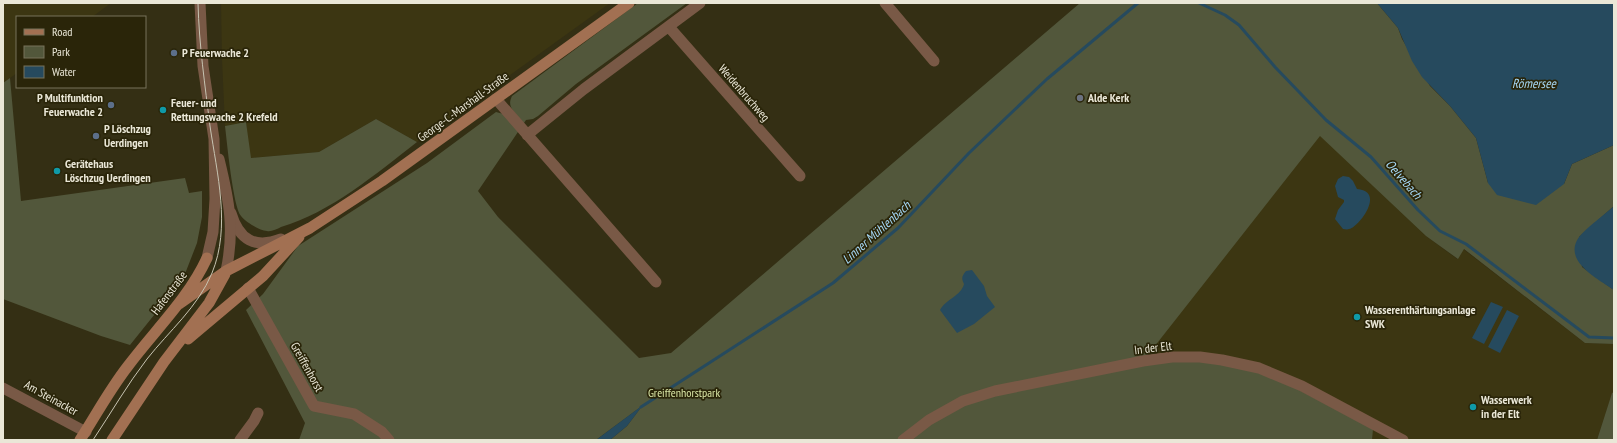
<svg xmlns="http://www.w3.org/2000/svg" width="1617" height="443" font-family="'PT Sans Narrow',sans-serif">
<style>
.built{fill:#3c3612}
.green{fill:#52573b}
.water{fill:#264a5e}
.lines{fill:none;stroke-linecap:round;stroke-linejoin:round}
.stream{stroke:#264a5e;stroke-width:3}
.minor{stroke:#795946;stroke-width:11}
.tertiary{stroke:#795946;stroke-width:11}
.secondary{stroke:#a27052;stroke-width:11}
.tram{stroke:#c7c4b2;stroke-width:1}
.service-dot{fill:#5c6f8a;stroke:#2a2509;stroke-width:1.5}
.worship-dot{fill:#6b7280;stroke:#2a2509;stroke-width:1.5}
.culture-dot{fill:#0f9aa8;stroke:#2a2509;stroke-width:1.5}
.labels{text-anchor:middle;stroke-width:3.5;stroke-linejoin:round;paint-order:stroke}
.poi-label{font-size:12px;font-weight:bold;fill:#eae7d7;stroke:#2a2509;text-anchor:start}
.street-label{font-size:12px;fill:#eae7d7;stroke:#2a2509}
.park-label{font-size:12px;fill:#d9e6a6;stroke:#2a2509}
.water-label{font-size:13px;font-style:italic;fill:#a6d8f6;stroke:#2a2509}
</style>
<rect width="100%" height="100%" fill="#342f14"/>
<!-- built -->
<path class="built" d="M3,3H111L92,17H17V73L3,83Z
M221,3H610L417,142L376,119L319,152L250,158L246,122L225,126L222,59Z
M1320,135L1426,236L1457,259L1463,249L1585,343L1614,344V392L1612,394L1597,440H1372L1146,356Z"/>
<!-- green -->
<path class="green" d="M638,3H687L576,84L538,116L533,119L526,120L478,191L498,217L639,358L671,353L1080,3H1377L1398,28L1402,39L1430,86L1450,106L1476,138L1488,183L1564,184L1572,164L1614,145V206L1579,237L1582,267L1614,290V344L1585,343L1464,249L1458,259L1426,236L1320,136L1147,356L1240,359L1373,429L1372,440H610L627,426L642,406L596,440H299L305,423L246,310L263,294L298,246L427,163L496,112L519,118C513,110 507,106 512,96Z
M10,78L21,201L185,178L189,193L202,191V217L197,243L183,279L130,345L101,336L3,299V83Z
M376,119L417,142C377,173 330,213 281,227C277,229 271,232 267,231C258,230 246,222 241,216C233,207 227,142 225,126L246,122L251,158L319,152Z
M1614,392V440H1597L1612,393Z"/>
<!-- water -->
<path class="water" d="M1377,3H1614V145L1572,164L1564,184L1536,205L1497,195L1488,183L1476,138L1450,106L1422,77L1412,61L1398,28Z
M1343,176L1349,177L1353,181L1357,189C1386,191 1359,227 1349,229C1347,230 1345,229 1343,229L1335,219L1338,210L1344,202V200L1338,197L1335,186L1338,179Z
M1614,206V290C1598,279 1562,261 1579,237C1587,227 1604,215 1614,206Z
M972,270L984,286L987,296L995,307L974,324L957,333L940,310C946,299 961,296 964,284C961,278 962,276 966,271Z
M1491,302L1503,307L1484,344L1472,338Z
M1507,310L1519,316L1500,353L1488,347Z
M643,405L627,426L610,440H596Z"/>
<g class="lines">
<!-- stream -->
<path class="stream" d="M1199,3L1225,15L1239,25L1275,67L1326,120L1371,157L1418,210L1440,231L1466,244L1589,337L1614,338
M641,407L833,283L898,228L969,153L1047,79L1138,3"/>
<!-- minor -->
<path class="minor" d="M885,3L934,61
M669,27L800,176
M496,99L656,282
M527,135L584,89L700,3
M231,213C239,240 255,249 281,239
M248,288L314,406L354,414L382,432L389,440
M3,388L86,432
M240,440L254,421L258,413
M903,440L929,420L963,401L995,391L1143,361L1172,357H1200L1222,360L1259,368L1302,386L1403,440"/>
<!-- tertiary -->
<path class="tertiary" d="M200,3L203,66L214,139L215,199L213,232L207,258
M219,159C229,200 235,229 226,271"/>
<!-- secondary -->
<path class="secondary" d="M179,304L226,271L310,228L382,181L629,3
M188,339L263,276L299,237
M80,440C96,415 110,389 128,366C155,330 188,299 207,258
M112,440L164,362L209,303L225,274"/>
<!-- tram -->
<path class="tram" d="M93,440C111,413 127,385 147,359C169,331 198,307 212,273C231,227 217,174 210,126C205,85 199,45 198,3"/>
</g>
<!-- markers -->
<g class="service-dot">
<circle cx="174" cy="53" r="4"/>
<circle cx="111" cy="105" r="4"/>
<circle cx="96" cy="136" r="4"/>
</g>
<circle class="worship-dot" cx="1080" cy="98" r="4"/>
<g class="culture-dot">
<circle cx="163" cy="110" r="4"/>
<circle cx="57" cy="171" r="4"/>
<circle cx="1357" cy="317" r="4"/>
<circle cx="1473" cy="407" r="4"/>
</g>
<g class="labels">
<!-- poi labels -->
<g class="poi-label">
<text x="182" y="57">P Feuerwache 2</text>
<text x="103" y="102" text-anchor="end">P Multifunktion<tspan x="103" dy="14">Feuerwache 2</tspan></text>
<text x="1088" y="102">Alde Kerk</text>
<text x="171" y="107">Feuer- und<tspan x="171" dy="14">Rettungswache 2 Krefeld</tspan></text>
<text x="104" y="133">P Löschzug<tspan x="104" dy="14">Uerdingen</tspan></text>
<text x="65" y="168">Gerätehaus<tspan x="65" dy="14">Löschzug Uerdingen</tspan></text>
<text x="1365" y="314">Wasserenthärtungsanlage<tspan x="1365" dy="14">SWK</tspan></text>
<text x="1481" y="404">Wasserwerk<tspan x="1481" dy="14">in der Elt</tspan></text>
</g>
<!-- street labels -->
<g class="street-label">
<text transform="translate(744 93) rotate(49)" y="4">Weidenbruchweg</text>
<text transform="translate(463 107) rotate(-36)" y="4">George-C.-Marshall-Straße</text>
<text transform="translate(169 293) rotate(-53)" y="4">Hafenstraße</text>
<text transform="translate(1153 348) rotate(-7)" y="4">In der Elt</text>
<text transform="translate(307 367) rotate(61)" y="4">Greiffenhorst</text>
<text transform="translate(51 398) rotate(29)" y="4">Am Steinacker</text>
</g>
<!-- park labels -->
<g class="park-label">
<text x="684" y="397">Greiffenhorstpark</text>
</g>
<!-- water labels -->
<g class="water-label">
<text x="1534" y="88">Römersee</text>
<text transform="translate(1404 179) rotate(49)" y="5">Oelvebach</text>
<text transform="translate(876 232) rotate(-42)" y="5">Linner Mühlenbach</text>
</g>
</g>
<!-- border -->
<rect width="1617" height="443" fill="none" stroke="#eae7d7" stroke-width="8"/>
<!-- legend -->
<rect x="16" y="16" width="130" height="72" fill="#2a2509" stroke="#77735b"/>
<rect x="24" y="29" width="20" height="6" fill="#a27052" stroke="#77735b"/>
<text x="52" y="36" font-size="12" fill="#eae7d7">Road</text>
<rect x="24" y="46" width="20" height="12" fill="#52573b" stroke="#77735b"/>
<text x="52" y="56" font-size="12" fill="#eae7d7">Park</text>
<rect x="24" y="66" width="20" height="12" fill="#264a5e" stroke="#77735b"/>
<text x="52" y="76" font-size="12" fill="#eae7d7">Water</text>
</svg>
